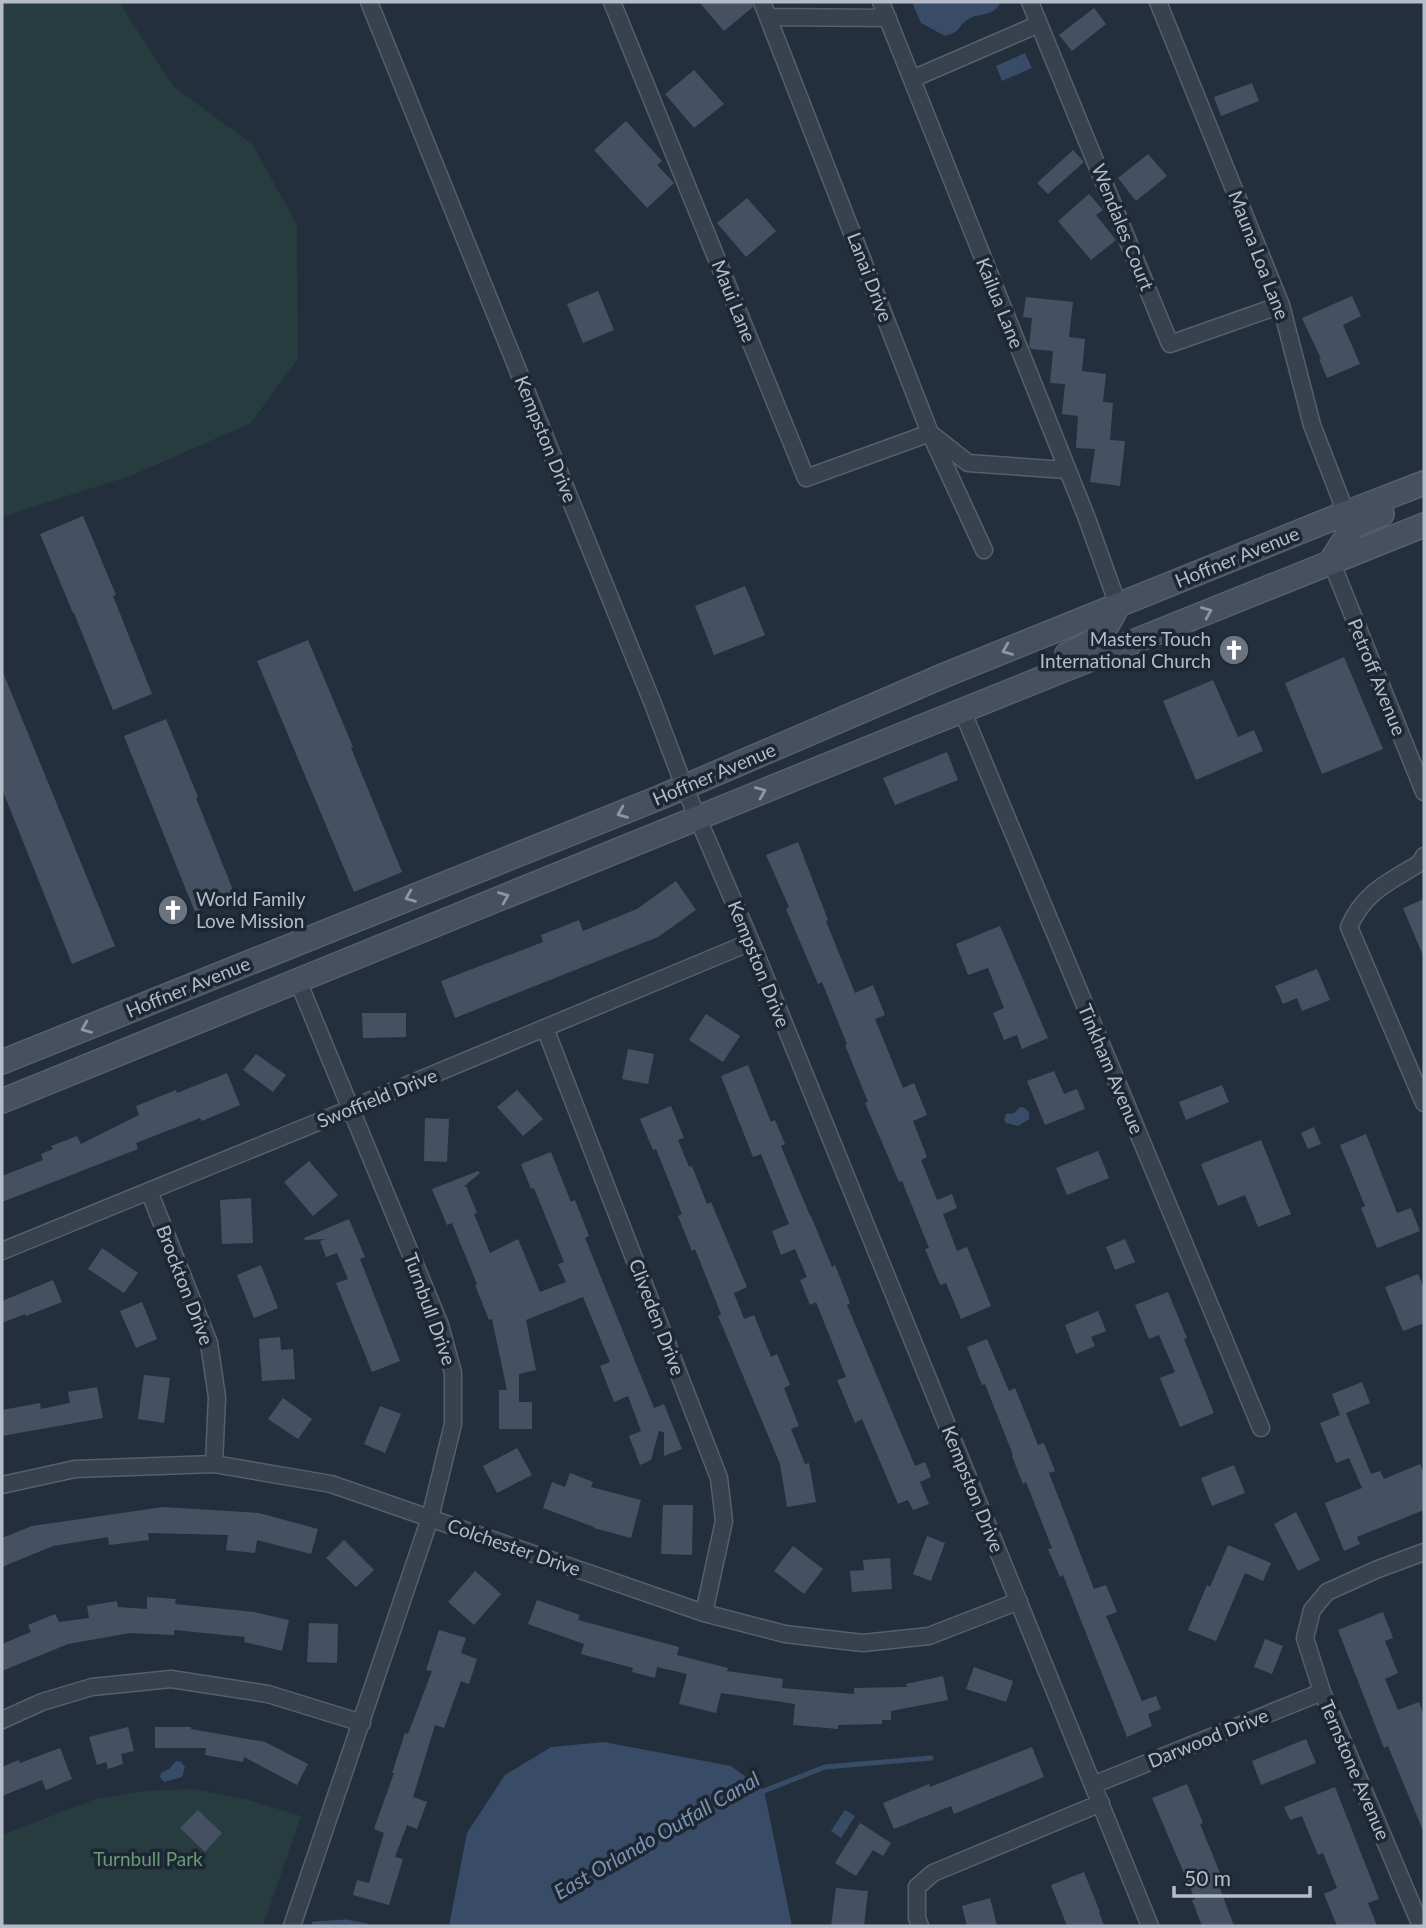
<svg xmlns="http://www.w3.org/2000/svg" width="1426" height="1928" font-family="Lato,sans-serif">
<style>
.green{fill:#263c3f}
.water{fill:#394c67}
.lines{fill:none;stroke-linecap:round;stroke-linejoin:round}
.stream{stroke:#394c67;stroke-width:5}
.building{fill:#455162}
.minor-casing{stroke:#565f6c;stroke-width:19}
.secondary-casing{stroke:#565f6c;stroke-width:26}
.minor{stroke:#38414e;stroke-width:16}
.secondary{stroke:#465061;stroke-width:23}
.oneway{stroke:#8e96a5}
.labels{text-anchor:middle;stroke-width:7;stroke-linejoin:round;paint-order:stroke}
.street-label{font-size:19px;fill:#b4bcc9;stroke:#1d2633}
.poi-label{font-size:19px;fill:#b4bcc9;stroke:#1d2633;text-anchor:end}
.park-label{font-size:19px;fill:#6b9a76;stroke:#1d2633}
.water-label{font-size:21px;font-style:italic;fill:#7c92b1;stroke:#1d2633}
</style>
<rect width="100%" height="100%" fill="#242f3e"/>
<!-- green -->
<path class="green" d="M2,2H119L173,86L253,145L297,225L298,358L251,423L133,475L2,517Z
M193,1789L249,1800L301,1816L263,1926H2V1835L95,1799L145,1791Z"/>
<!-- water -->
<path class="water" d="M912,2H1001C993,18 978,12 967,20C956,28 962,31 945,36L921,23Z
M1025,53L1032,68L1002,81L996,66Z
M1020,1107H1023L1029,1112V1119L1018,1126L1006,1123L1004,1120L1006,1114L1014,1113Z
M604,1742L731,1766L764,1790L792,1926H449L467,1833L505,1775L551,1747Z
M176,1761L181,1762L185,1767L182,1777L164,1782L160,1777L161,1773L169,1769Z
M845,1810L855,1816L841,1838L831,1831Z"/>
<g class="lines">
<!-- stream -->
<path class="stream" d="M761,1792L825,1767L931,1758
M314,1924L346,1922L366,1926"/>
</g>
<!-- building -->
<path class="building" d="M699,2H752L753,7L724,31Z
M1094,8L1106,24L1072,51L1059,35Z
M694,70L724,104L694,128L665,94Z
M1252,83L1259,101L1221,116L1214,97Z
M626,121L662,161L657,165L674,183L647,208L594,150Z
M1073,150L1084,162L1048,194L1037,183Z
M1148,154L1167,176L1136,201L1118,178Z
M1089,194L1103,210L1096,215L1116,240L1091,260L1058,221Z
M747,198L776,231L746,257L717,223Z
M598,291L614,330L583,343L567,304Z
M1352,296L1361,316L1343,325L1360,364L1327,378L1319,359H1321L1302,318Z
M1026,297L1073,302L1069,337L1085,339L1082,371L1106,374L1103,402L1113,403L1110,440L1125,441L1120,486L1090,482L1095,449L1076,448L1078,416L1062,414L1065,384L1050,383L1053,351L1031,349L1029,346L1032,318L1023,317Z
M83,516L116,595L113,596L152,694L113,710L74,613H73L40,534Z
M745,586L765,635L714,655L695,606Z
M308,640L353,747L351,748L402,872L354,892L257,661Z
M1344,657L1383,749L1322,774L1285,683Z
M2,670L115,946L72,964L2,789Z
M1213,680L1238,737L1254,730L1263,751L1196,780L1163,701Z
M166,719L198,797L196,798L235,895L195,912L124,736Z
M947,752L958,780L895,805L883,778Z
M798,842L828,920L826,921L855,993L873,985L885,1015L875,1019L903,1088L914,1083L927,1115L913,1121L927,1157L921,1160L937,1200L952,1194L957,1208L943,1214L957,1251L967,1247L991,1306L961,1319L946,1283L940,1285L925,1249L929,1248L902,1181L899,1182L865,1103L868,1102L845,1045L847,1044L822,982L818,984L786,909L789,907L766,855Z
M676,881L696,910L658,937L455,1018L441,981L543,942L541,935L579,920L583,931L637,909Z
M1424,899V958L1403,908Z
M1000,926L1048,1038L1022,1049L1017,1035L1004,1040L993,1013L1004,1008L988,968L968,975L956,944Z
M1317,969L1330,1000L1302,1011L1297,998L1283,1004L1275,986Z
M362,1013H406V1037L363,1038Z
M706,1014L740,1036L723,1062L689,1040Z
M628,1049L654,1054L648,1084L622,1079Z
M256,1054L286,1075L273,1092L243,1070Z
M748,1065L771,1122L775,1120L785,1144L781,1146L810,1216H811L832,1267L835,1265L850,1303L847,1305L915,1466L925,1462L931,1477L920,1482L929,1504L913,1510L908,1500L898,1504L862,1419L855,1423L837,1380L846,1377L816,1302L810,1305L800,1280L807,1277L795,1249L781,1255L772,1231L789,1224L761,1154L753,1157L721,1076Z
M1054,1071L1064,1094L1077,1089L1085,1109L1045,1125L1027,1081Z
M227,1073L240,1105L202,1121L200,1118L136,1143L138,1149L2,1202V1176L43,1160L41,1154L53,1149L51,1146L77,1136L81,1144L139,1115L136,1106L176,1090L177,1093Z
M1222,1085L1229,1102L1186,1120L1179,1102Z
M517,1090L543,1119L523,1136L497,1107Z
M671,1106L684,1138L678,1140L689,1167L692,1166L707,1204L711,1202L747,1287L734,1293L744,1319L754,1315L771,1357L777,1354L790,1385L784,1388L799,1426L791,1429L805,1464L809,1463L816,1502L787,1507L780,1464L718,1316L721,1314L695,1249L692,1251L678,1216L682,1214L656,1149L653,1150L640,1119Z
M425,1118L449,1119L447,1162L424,1161Z
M1314,1127L1321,1144L1308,1149L1301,1133Z
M1366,1134L1397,1213L1411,1208L1420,1231L1377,1248L1361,1208L1365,1206L1340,1145Z
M1261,1140L1291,1214L1258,1227L1245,1195L1218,1206L1201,1164Z
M1098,1151L1109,1178L1067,1195L1056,1168Z
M551,1152L571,1202L575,1200L589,1236L585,1238L654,1408L664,1404L682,1449L664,1456V1432L659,1431L651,1460L640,1465L629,1436L641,1431L628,1396L614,1402L600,1366L610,1362L583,1297L526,1320L536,1370L519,1374V1402H532V1429H499V1390H507L492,1319L489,1320L475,1285L477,1284L452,1223L447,1225L432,1189L478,1171L480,1173L462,1188L466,1186L477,1213L474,1214L490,1253L518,1239L540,1292L566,1282L558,1264L564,1262L534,1188L531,1189L521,1164Z
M309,1161L338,1195L313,1216L284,1182Z
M251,1198L253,1243L222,1244L220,1200Z
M349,1219L365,1257L360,1259L400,1361L372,1372L336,1283L348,1279L337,1253L326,1257L320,1241L326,1239L305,1240L304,1238Z
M1125,1239L1135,1262L1115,1270L1106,1247Z
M102,1248L138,1273L124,1293L88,1269Z
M261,1265L278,1308L254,1318L237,1275Z
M1418,1274L1424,1288V1323L1403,1331L1385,1287Z
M53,1280L62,1302L26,1316L25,1314L2,1323V1301Z
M1168,1292L1187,1338L1184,1339L1214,1413L1180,1427L1160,1378L1175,1372L1159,1335L1149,1339L1135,1305Z
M142,1302L157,1339L136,1348L120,1311Z
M1098,1311L1106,1331L1091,1337L1095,1346L1076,1354L1065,1325Z
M280,1337L281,1350L293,1349L295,1379L262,1381L259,1339Z
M987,1339L1009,1391L1015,1388L1038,1445L1044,1443L1055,1471L1049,1473L1094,1589L1106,1585L1117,1612L1106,1616L1142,1701L1156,1696L1161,1709L1148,1714L1152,1726L1127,1737L1063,1575L1060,1577L1048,1549L1052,1548L1026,1482L1023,1484L1012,1456L1013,1455L985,1384L982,1385L967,1347Z
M144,1375L170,1378L164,1423L138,1419Z
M1362,1382L1370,1403L1346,1413L1371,1474L1380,1471L1384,1479L1420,1464L1424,1474V1510L1357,1537L1360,1544L1344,1551L1325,1503L1362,1488L1349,1458L1336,1463L1320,1423L1340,1415L1332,1394Z
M97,1387L103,1418L2,1436V1410L40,1403L41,1409L70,1403L68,1392Z
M283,1398L312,1419L298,1439L268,1419Z
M380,1406L401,1414L385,1453L364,1444Z
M517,1448L532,1475L497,1493L483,1466Z
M1234,1465L1245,1493L1212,1506L1201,1478Z
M570,1473L593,1482L591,1487L641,1500L631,1538L594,1528V1527L543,1508L552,1482L565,1487Z
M663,1505H693L692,1555L661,1554Z
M163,1507L259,1513L318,1529L311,1554L257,1540L255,1553L226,1550L228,1535L148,1533L149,1540L109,1545L108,1537L53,1546L2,1567V1538L32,1526Z
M1296,1512L1320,1560L1298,1571L1274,1524Z
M927,1536L945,1543L931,1581L913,1574Z
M344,1540L374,1570L356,1587L326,1558Z
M1228,1545L1271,1563L1263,1581L1245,1573L1216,1641L1188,1630L1207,1585L1210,1587Z
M793,1546L823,1569L804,1594L774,1571Z
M890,1558L892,1589L852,1592L850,1571L864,1570L863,1560Z
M475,1571L501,1594L474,1625L448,1602Z
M147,1597L176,1599L175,1604L254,1612L289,1620L282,1651L244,1642L245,1637L174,1630V1635L130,1633L68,1644L2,1671V1644L31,1632L28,1625L55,1614L59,1622L89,1618L87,1606L117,1601L118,1607L147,1609Z
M537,1600L580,1615L578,1620L679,1647L677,1655L728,1668L727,1671L783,1679L782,1688L854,1694V1688L907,1687L906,1684L943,1676L948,1700L891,1711V1720H882V1724L838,1725V1729L793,1725L795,1704L721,1693L716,1713L679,1704L687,1674L657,1667L655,1678L632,1672L633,1668L581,1654L584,1644L528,1624Z
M1383,1612L1393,1638L1385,1641L1398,1673L1385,1679L1398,1710L1419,1702L1424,1716V1833L1388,1746L1384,1748L1338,1630Z
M309,1623L338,1624L337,1663L307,1662Z
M439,1630L466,1638L461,1653L477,1659L469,1684L461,1681L444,1728L435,1725L413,1797L427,1802L417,1829L407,1825L395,1857L403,1859L389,1905L353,1895L357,1880L369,1883L384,1833L374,1829L394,1773H392L405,1733L408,1734L432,1671L426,1670Z
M1265,1639L1283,1646L1272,1674L1254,1667Z
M974,1667L1013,1681L1006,1702L966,1689Z
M128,1727L134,1751L121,1754L123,1764L108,1769L106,1762L97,1765L89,1737Z
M155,1727H191V1729L265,1742L308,1764L297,1785L244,1757L243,1762L205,1755L206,1748H155Z
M1306,1739L1316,1763L1261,1785L1252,1761Z
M1032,1747L1044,1777L954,1814L951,1806L894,1829L883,1803L929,1784L930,1787Z
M60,1748L72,1779L46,1790L42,1780L2,1796V1767L19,1760L20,1763Z
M1187,1784L1203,1823L1200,1824L1220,1873L1215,1875L1234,1926H1202L1192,1900L1195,1899L1152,1798Z
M1335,1787L1379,1899L1368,1903L1377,1926H1337L1324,1894L1337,1888L1323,1853L1318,1855L1302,1816L1290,1820L1284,1807Z
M198,1810L222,1833L205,1852L180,1828Z
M860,1823L891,1843L883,1856L873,1850L856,1876L835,1863Z
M1084,1872L1100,1912H1099L1104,1926H1067L1051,1885Z
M836,1888L868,1891L864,1926H831Z
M990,1898L997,1926H967L962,1906Z"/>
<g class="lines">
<!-- minor casing -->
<g class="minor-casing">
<path id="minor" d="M369,2L653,704L684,786L751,942L1150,1926
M612,2L806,478L930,433L968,463L1066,470
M762,2L930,433L984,550
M881,2L1086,516L1118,605
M1030,2L1170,344L1281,305
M1158,2L1281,305L1312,425L1346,513
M768,17L888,18
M912,79L1039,24
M1331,561L1424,792
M962,710L1261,1428
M1424,856L1420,863C1389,882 1364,892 1349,927L1424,1103
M545,1028L719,1478L724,1521L704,1613
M149,1191L209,1343L217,1397L214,1464
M2,1251L350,1109L751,942
M2,1485L75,1469L214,1464L331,1484L704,1613L785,1634L863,1643L929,1636L1019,1601
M2,1720L42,1702L92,1687L171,1679L268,1694L362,1723
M1093,1785L1322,1692
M292,1926L430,1518L453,1424V1373L440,1325L298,981
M920,1926L917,1918V1887L933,1873L1101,1803
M1421,1926L1322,1692L1305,1638L1312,1610L1327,1592L1378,1569L1424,1552"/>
</g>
<!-- secondary casing -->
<g class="secondary-casing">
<path id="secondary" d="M1331,561L1354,525L1382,514
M1067,654C1097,642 1104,635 1118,605
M2,1062L661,797L945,675L1346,513L1424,483
M2,1101L909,732L1424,525"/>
</g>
<!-- minor -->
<use href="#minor" class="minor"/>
<!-- secondary -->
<use href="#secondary" class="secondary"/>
</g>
<!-- one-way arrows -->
<defs><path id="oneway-chevron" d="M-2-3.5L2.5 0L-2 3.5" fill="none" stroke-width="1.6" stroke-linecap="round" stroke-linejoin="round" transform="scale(1.75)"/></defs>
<g class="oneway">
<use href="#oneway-chevron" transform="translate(1207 612) rotate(-22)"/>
<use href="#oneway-chevron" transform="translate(1007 650) rotate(158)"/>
<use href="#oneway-chevron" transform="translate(761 792) rotate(-22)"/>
<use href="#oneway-chevron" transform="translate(622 813) rotate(158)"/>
<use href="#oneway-chevron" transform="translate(410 897) rotate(158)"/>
<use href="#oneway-chevron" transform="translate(504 897) rotate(-22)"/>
<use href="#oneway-chevron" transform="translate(86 1028) rotate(158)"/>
</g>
<!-- icons -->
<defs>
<g id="church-disc" transform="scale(1.575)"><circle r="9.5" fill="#6b7280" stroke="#1d2633"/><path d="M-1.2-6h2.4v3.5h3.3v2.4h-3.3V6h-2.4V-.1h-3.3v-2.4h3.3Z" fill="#fff"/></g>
</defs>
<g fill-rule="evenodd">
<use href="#church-disc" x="1234" y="650"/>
<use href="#church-disc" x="173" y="910"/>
</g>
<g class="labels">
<!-- street labels -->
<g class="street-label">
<text transform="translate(1123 227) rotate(68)" y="7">Wendales Court</text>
<text transform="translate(1259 255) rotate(69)" y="7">Mauna Loa Lane</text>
<text transform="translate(870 277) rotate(69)" y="7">Lanai Drive</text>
<text transform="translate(734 301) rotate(68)" y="7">Maui Lane</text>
<text transform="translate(1000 303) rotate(68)" y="7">Kailua Lane</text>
<text transform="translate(546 439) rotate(68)" y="7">Kempston Drive</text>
<text transform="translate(1237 557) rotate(-22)" y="7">Hoffner Avenue</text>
<text transform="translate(1377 677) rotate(68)" y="7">Petroff Avenue</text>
<text transform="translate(714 774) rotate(-23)" y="7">Hoffner Avenue</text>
<text transform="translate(759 964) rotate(68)" y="7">Kempston Drive</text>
<text transform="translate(188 987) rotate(-22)" y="7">Hoffner Avenue</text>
<text transform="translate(1111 1069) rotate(67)" y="7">Tinkham Avenue</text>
<text transform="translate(377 1098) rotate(-22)" y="7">Swoffield Drive</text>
<text transform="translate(185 1285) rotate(69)" y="7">Brockton Drive</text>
<text transform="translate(430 1309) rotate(70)" y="7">Turnbull Drive</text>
<text transform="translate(657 1317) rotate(69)" y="7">Cliveden Drive</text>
<text transform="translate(973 1489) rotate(68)" y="7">Kempston Drive</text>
<text transform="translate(514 1547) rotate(19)" y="7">Colchester Drive</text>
<text transform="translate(1208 1738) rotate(-22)" y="7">Darwood Drive</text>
<text transform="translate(1355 1770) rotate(67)" y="7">Ternstone Avenue</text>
</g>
<!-- poi labels -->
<g class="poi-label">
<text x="1211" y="646">Masters Touch<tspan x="1211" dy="22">International Church</tspan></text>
<text x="196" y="906" text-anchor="start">World Family<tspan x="196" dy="22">Love Mission</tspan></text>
</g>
<!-- park labels -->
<g class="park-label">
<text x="148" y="1866">Turnbull Park</text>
</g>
<!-- water labels -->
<g class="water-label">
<text transform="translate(657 1836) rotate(-30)" y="7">East Orlando Outfall Canal</text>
</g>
</g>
<!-- border -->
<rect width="1426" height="1928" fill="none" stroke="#b4bcc9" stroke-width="7"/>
<!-- scale -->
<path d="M1174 1886v10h136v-10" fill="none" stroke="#b4bcc9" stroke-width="3.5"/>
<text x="1184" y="1886" font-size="21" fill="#b4bcc9" stroke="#1d2633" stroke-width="5" paint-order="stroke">50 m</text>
</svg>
